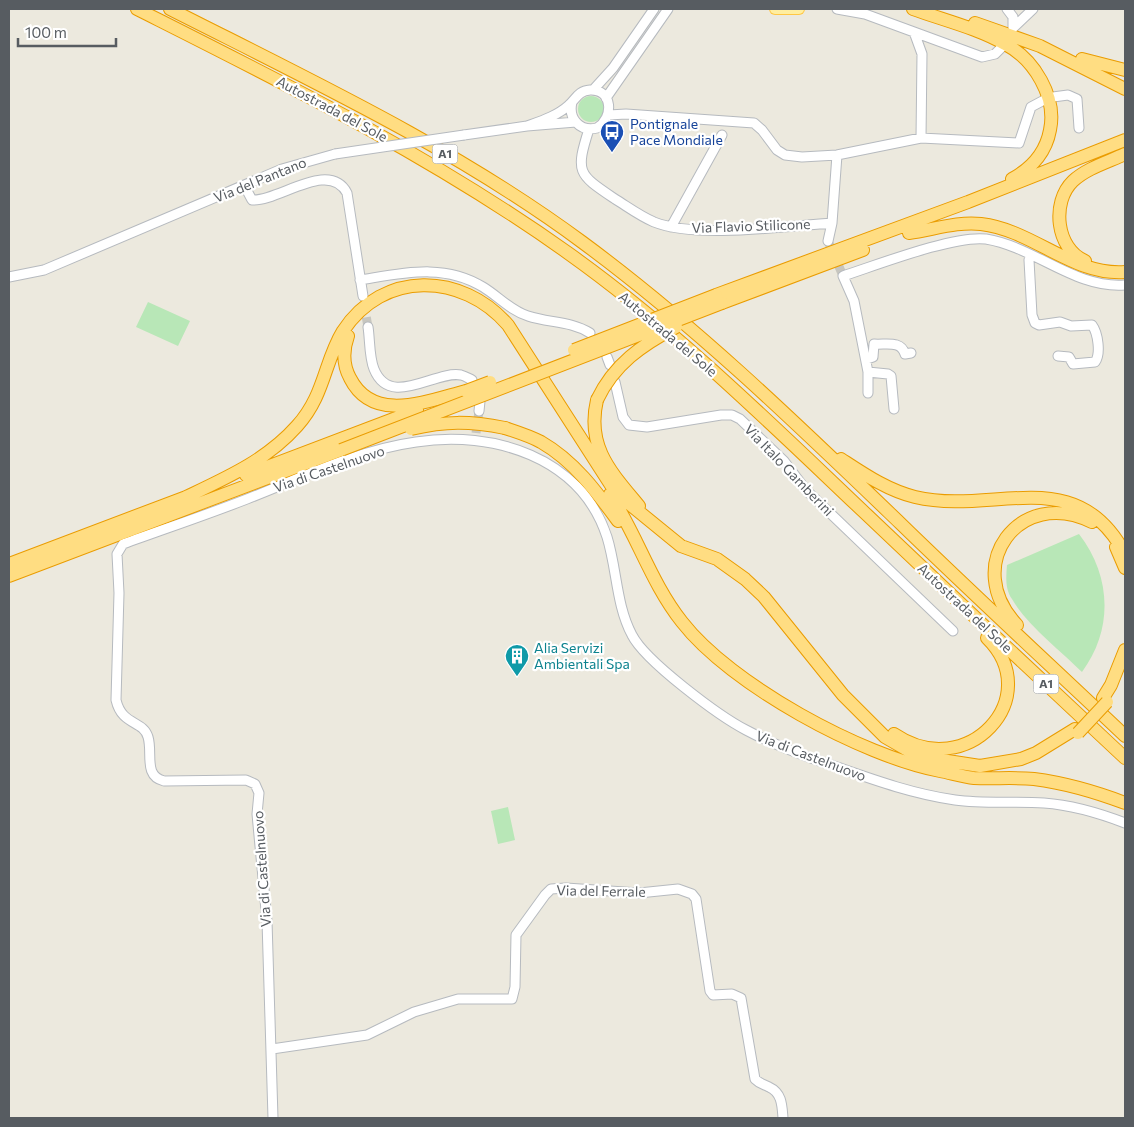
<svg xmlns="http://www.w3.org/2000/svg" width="1134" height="1127" font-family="Commissioner,sans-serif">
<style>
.green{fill:#b8e7b7}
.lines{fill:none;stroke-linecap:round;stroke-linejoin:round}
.minor-tunnel{stroke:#c7c6bf;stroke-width:9;stroke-dasharray:9 4.5;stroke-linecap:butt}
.minor-casing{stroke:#b6babf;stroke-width:11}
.major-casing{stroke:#ffc744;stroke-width:12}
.highway-casing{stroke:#ea9c00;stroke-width:14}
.minor{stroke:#fff;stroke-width:9}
.major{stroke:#ffeea0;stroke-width:10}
.highway{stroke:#ffdd82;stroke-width:12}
.minor-bridge-casing{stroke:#b6babf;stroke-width:11;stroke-linecap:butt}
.highway-bridge-casing{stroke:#ea9c00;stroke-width:14;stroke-linecap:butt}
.minor-bridge{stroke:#fff;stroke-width:9}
.highway-bridge{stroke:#ffdd82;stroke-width:12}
.labels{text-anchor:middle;stroke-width:4.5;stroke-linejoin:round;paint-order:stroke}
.shield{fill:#fff;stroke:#898d90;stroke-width:1}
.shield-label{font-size:12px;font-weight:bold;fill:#575c61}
.street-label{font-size:14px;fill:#575c61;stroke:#fff}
.transit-label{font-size:14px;fill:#164399;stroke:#fff;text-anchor:start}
.culture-label{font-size:14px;fill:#0d838f;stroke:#fff;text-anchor:start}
</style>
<rect width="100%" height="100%" fill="#ece9de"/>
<!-- green -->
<path class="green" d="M578 109a13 13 0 1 1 26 0a13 13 0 1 1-26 0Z
M148,302L190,321L178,346L136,327Z
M1079,534C1111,575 1114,629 1082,672C1061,651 1026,624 1012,599C1005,589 1006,577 1007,565Z
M508,807L515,840L498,844L491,811Z"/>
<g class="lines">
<!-- minor-tunnel -->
<path class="minor-tunnel" d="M828,241L843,276
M364,304L368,327
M476,433L479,411"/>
<!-- minor casing -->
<g class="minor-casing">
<path id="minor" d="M837,9L865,14L982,57L995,54L1002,47
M1007,9L1013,17V28
M1013,28L1033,9
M914,32L922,54L921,138
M593,90L613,68L654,9
M1053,97L1068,95L1077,99L1079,128
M606,98L668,9
M609,115L626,114L754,123L762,130L777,150L785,155L802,157L837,155L921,138L1019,143L1031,107L1046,99
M527,126C541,121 557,116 569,105C576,99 578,91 590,90C613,89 614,118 597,128C580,132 568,119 572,102
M589,129C575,173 578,174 615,199C628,207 640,216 654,222C697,239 785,226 832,223
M464,135L527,126L576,122
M244,185L252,200C278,202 329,159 347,193L363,296
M671,227L722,135
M828,241L832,223L837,155
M1031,255L1029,260L1032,315L1035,323L1039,325L1060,322L1071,326L1092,325C1098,333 1101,354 1095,362L1073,364L1069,357L1058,356
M9,277L44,270L282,169L335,154
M360,280C404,273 444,263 483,287C498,296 511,311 528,316C549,323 571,321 590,333
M368,327C370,339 369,357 374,369C390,409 435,370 461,375C465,376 468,378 472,380
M607,357L610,365
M867,359L873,357L874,344C886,345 901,340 905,354L911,353
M615,382L623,417L629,425L647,427L721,415H732L740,419L784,461L806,490L953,631
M868,393V372
M894,409L891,376L888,374L868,372L854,301L843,276C877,265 954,235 986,239C1035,247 1075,289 1125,285
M479,411L480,401
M272,1049L367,1035L414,1012L458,999H512L515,987L516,935L545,895L551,889L566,888L639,893L678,889L692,894L696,899L710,991L713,995L732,994L741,998L755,1079C760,1084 763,1084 769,1087C782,1093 782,1105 783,1118
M273,1118L267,921L257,814L259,793L255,784L246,780L164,781C143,776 153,753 148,737C143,720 122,726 116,700L119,593L117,554L123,544C164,529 206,515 247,499C301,478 358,450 416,442C493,430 581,457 607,537C617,569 616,605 632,635C645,661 719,716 746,730C774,745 804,756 834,766C874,780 913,794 955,800C984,804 1015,801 1044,803C1072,805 1099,813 1125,823"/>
</g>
<!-- major casing -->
<g class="major-casing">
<path id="major" d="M775,9H799"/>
</g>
<!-- highway casing -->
<g class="highway-casing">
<path id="highway" d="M137,9C284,83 432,156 568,253C675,329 770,423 865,513C951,595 1038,677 1125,758
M170,9C310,80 455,148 582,242C696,326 798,425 900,523C974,595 1050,665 1125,736
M913,9C943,20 977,28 1005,44C1034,59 1057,97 1050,130C1046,152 1032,168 1012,179
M975,23L1040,46L1125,89
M1082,59L1125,70
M909,233C932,230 958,221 981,224C1033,230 1073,276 1125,272
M1085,261C1056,249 1051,202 1073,181C1087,168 1108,162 1125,154
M716,295L968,202L1125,140
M722,303L863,250
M348,336C343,350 343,365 350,378C373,424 427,401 466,391
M597,400C586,447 611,472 639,506
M505,428C517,432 530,436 541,442C574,461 596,491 618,521
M841,459C864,474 887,490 915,497C994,516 1076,461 1125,554
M246,475L417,410
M610,494C637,535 651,583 682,622C731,685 862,756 940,771C951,773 963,777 974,778C994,779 1014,777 1034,779C1065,783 1096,792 1125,803
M186,497C226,478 267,460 297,426C325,395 324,362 343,331C383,270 462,272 508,325L616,493L681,546L717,559L745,579L764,597L843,695L885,737L911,752L928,758L980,766L1021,759L1036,753L1075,729
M1116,547L1125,568
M9,564L194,494
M9,576L341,450
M1017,625C961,566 1019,486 1092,522
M1103,698L1111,685L1125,650
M894,734C967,784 1047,697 987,638"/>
</g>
<!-- minor -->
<use href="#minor" class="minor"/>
<!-- major -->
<use href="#major" class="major"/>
<!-- highway -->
<use href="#highway" class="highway"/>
<!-- minor-bridge casing -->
<g class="minor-bridge-casing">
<path id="minor-bridge" d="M335,154L464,135"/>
</g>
<!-- highway-bridge casing -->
<g class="highway-bridge-casing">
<path id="highway-bridge" d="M574,350L716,295
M466,391L490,382
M597,400C614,364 642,345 676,327
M411,429C446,421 469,421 505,428
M341,450L722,303
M1078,733L1107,702"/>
</g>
<!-- minor-bridge -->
<use href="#minor-bridge" class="minor-bridge"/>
<!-- highway-bridge -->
<use href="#highway-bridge" class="highway-bridge"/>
</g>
<!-- icons -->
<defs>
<g id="bus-pin" transform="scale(1.25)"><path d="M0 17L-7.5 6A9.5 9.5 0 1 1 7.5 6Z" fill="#1a4fb4" stroke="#fff"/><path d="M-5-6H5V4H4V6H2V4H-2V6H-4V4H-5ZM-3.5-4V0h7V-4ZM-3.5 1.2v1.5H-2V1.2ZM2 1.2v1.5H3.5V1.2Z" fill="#fff"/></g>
<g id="building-pin" transform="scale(1.25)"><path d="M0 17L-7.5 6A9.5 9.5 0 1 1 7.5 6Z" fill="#0f9aa8" stroke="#fff"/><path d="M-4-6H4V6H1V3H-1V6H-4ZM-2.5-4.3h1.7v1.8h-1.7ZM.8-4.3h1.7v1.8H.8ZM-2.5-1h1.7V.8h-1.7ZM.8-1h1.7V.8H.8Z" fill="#fff"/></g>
</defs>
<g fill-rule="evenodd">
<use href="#bus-pin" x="612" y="132"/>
<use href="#building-pin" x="517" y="656"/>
</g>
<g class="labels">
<!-- shield labels -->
<g class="shield">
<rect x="432.5" y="144.5" width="25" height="19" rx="4"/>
<rect x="1033.5" y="674.5" width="25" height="19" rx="4"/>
</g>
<g class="shield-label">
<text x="445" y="158">A1</text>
<text x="1046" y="688">A1</text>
</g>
<!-- street labels -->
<g class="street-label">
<text transform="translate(332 109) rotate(28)" y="5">Autostrada del Sole</text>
<text transform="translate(260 180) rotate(-22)" y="5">Via del Pantano</text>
<text transform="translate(751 226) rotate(-2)" y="5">Via Flavio Stilicone</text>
<text transform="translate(668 334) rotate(40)" y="5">Autostrada del Sole</text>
<text transform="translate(329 469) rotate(-19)" y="5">Via di Castelnuovo</text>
<text transform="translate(789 470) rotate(46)" y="5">Via Italo Gamberini</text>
<text transform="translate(965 608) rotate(43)" y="5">Autostrada del Sole</text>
<text transform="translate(811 756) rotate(21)" y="5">Via di Castelnuovo</text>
<text transform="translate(262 869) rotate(-94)" y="5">Via di Castelnuovo</text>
<text transform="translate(601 891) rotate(1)" y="5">Via del Ferrale</text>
</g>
<!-- transit labels -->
<g class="transit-label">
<text x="630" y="129">Pontignale<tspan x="630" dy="16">Pace Mondiale</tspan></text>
</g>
<!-- culture labels -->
<g class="culture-label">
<text x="534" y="653">Alia Servizi<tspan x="534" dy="16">Ambientali Spa</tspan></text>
</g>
</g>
<!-- border -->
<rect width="1134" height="1127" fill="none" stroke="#575c61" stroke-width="20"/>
<!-- scale -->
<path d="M18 38v8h98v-8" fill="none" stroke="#575c61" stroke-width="2.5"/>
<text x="25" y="38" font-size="15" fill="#575c61" stroke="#ffffff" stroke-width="4" paint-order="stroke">100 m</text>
</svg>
